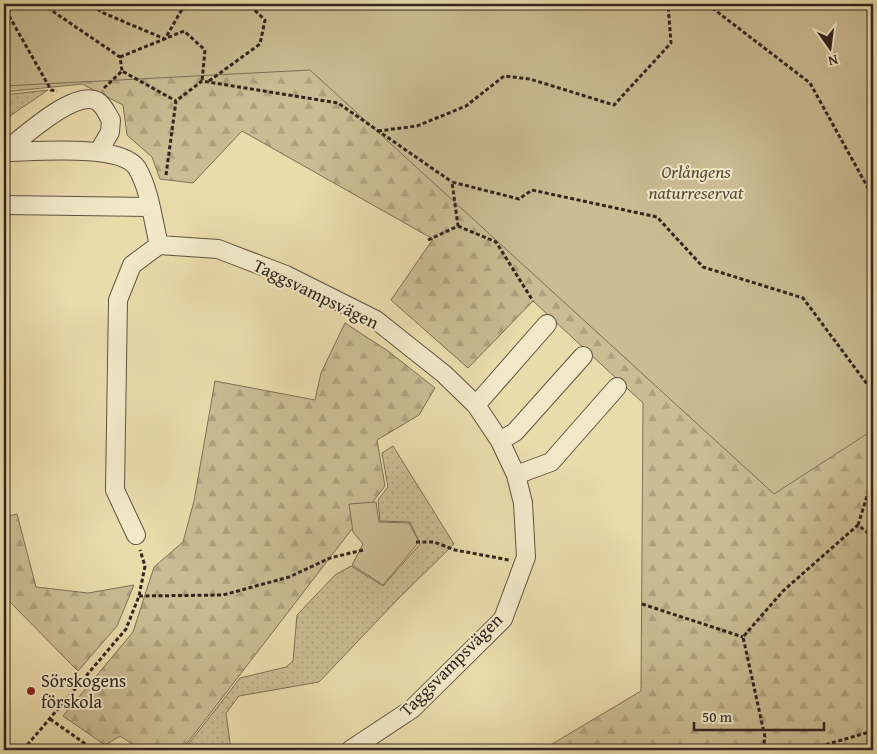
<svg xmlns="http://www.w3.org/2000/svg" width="877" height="754" font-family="'Gentium Book Plus',serif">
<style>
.grass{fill:url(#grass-dots);stroke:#7e7058}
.forest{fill:url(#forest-firs);stroke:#7e7058}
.green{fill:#cbbc93;stroke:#7e7058}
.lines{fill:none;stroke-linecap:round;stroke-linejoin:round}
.minor-casing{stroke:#605241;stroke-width:20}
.path{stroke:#32241e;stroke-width:3;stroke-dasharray:4 2.5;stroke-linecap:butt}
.minor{stroke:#f1e8c8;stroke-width:18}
.poi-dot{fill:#8f2418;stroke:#f1e8c8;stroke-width:2}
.labels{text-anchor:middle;stroke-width:4;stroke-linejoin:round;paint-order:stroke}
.park-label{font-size:18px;font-style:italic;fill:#584a3b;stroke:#f1e8c8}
.street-label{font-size:18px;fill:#32241e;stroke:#f1e8c8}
.poi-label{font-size:18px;fill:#32241e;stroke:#f1e8c8;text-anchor:start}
</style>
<defs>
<pattern id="grass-dots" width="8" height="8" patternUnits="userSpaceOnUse" patternTransform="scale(1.25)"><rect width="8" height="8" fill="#cbbc93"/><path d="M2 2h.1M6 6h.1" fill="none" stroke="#afa17e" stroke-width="1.8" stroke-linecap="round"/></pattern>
<pattern id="forest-firs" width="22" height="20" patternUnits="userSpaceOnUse" patternTransform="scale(1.25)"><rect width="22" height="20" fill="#cbbc93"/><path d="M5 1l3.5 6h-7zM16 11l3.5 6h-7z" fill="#afa17e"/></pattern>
</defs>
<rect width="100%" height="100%" fill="#eadbab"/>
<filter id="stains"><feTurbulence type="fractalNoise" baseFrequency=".004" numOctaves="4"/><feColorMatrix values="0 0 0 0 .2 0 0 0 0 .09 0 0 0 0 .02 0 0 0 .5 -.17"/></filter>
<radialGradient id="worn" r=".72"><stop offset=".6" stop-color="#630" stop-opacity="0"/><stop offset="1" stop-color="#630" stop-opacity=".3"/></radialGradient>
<!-- grass -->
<path class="grass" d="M48,90L4,120V95Z
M393,446L454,544L397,600L319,682L239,696L226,713L231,750H184L240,678L286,667L293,661L297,615L335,575L351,566L383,586L420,544L410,522L380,521L378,500L388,487L382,453Z"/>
<!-- forest -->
<path class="forest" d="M4,4H873V750H542L641,691L643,403L533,301L468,368L391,300L433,239L242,131L193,183L160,179L152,157L127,135L123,105L82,84L4,92Z
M345,323L388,351L435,388L419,415L377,440L385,486L182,750H141L120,736L105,745L63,716L133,632L154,567L183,542L194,501L215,381L315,400L321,373Z
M17,514L36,587L88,593L134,585L117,626L78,671L7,599L4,577V517Z"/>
<!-- green -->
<path class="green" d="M4,4H873V430L774,494L310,70L4,86Z
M376,502L379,522L409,523L419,542L383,585L352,565L363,544L353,532L349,504Z"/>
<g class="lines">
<!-- minor casing -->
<g class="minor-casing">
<path id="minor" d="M4,152C32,152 121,143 137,168C150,190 153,221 159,245
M4,152C22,138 74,89 97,101C104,105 107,114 111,120L110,132L99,151
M4,205L150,207
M476,405L547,324
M500,441L515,432L583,356
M516,475L551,462L617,387
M136,535L115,490L118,300L132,265L159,245L218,249L286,275L376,320L444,374L476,405L500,441L516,475L523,503L526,557L503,619L412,709L350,750"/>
</g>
<!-- path -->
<path class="path" d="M12,4L8,14L51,90L57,91
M42,4L120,57L122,71
M93,4L101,12L165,39L185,4
M707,4L810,83L873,197
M4,7L7,14
M120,57L184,31L205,50L202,81
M209,81L260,44L265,20L248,4
M104,88L122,71L176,101
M378,131L417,126L466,106L504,76L530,79L614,105L671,43L668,4
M166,175L176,101L202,81L338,103L452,182
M458,226L496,242L533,301
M428,240L458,226L452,182L519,199L532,190L657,217L703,267L803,298L873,392
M858,525L873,477
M416,542H434L455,550L509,560
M139,596L223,595L289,577L330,558L363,550
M642,604L743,637
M50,719L94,750
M23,750L126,629L139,596L145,566L140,550
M763,750L765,737L743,637L783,591L858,525L873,537
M807,750L873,731"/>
<!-- minor -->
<use href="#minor" class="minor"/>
</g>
<!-- markers -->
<circle class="poi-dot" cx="31" cy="691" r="5"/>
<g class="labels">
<!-- park labels -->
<g class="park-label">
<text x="696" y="178">Orlångens<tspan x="696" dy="21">naturreservat</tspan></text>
</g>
<!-- street labels -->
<g class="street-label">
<text transform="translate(316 294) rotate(26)" y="6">Taggsvampsvägen</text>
<text transform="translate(451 665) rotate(-45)" y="6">Taggsvampsvägen</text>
</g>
<!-- poi labels -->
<g class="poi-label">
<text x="41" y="687">Sörskogens<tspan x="41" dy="21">förskola</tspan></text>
</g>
</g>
<!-- margin -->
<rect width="877" height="754" fill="none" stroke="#eadbab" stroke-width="20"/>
<rect x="5" y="5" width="867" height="744" fill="none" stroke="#32241e" stroke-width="2.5"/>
<rect x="10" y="10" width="857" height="734" fill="none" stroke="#32241e"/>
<!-- north arrow -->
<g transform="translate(830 48) rotate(166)" stroke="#f1e8c8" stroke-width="4" paint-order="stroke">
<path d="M0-4L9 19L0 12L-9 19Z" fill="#32241e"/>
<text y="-8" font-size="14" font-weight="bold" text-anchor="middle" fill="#32241e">N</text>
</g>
<!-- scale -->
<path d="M694 722v8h130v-8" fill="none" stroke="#32241e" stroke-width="2.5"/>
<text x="702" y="722" font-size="15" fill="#32241e" stroke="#f1e8c8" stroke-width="4" paint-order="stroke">50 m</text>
<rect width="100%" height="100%" filter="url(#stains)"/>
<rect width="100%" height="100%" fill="url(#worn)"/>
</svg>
